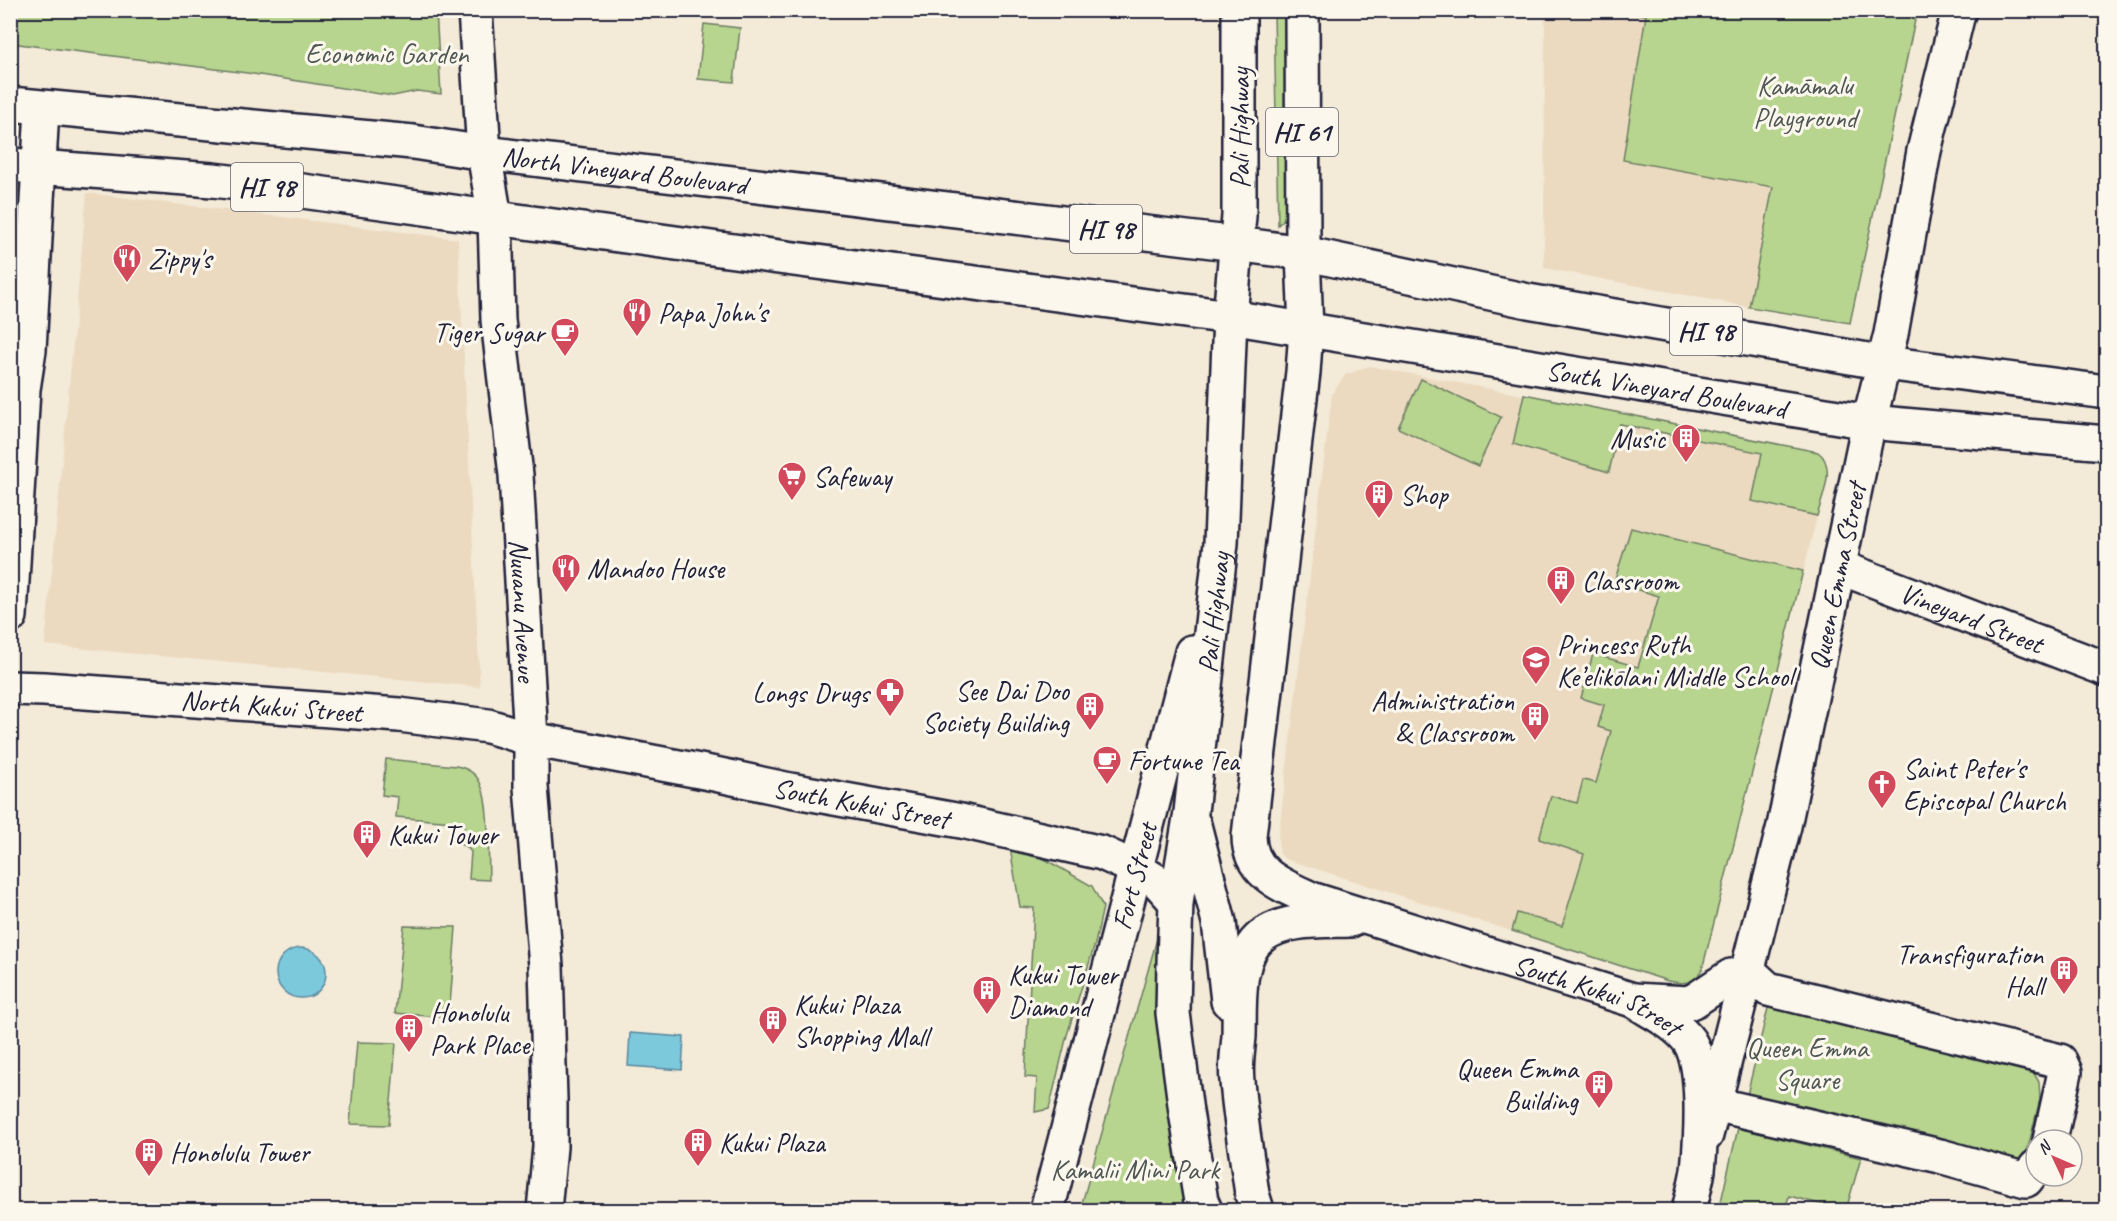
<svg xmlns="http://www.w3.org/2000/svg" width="2117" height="1221" font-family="Caveat,sans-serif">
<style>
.built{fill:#ebdac0}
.green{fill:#b7d58e;stroke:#6c7c64;stroke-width:1.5}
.water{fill:#7dc9dc;stroke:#59869c;stroke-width:1.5}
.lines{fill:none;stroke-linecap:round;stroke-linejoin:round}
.minor-casing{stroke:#22223b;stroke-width:38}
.major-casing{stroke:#22223b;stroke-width:38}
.minor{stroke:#fbf7ec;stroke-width:33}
.major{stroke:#fbf7ec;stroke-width:33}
.labels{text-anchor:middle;stroke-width:6;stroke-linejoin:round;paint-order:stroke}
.shield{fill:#fbf7ec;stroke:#636270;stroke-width:1.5}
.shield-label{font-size:27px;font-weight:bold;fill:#22223b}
.park-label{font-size:28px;fill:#4f5854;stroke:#fbf7ec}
.street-label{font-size:28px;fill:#22223b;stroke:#fbf7ec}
.poi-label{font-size:28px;fill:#22223b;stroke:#fbf7ec;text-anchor:start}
</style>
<rect width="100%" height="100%" fill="#f4ead8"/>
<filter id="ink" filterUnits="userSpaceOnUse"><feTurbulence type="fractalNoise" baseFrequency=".0167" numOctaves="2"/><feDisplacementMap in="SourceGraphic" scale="12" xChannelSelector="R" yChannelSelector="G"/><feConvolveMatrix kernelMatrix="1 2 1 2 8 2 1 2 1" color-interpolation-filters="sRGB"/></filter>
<g filter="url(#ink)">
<!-- built -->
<path class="built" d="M1611,10L1646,15L1623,160L1774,187L1749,307L1544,268L1545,11Z
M87,193L458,239L480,687L45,645Z
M1369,366L1798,447L1818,452L1826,461L1828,475L1824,489L1706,958L1702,970L1681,983L1668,981L1285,859L1280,854L1278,840L1332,394L1345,375Z"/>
<!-- green -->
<path class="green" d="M11,10L436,11L441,94L417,91L393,96L247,73L11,43Z
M1274,11H1288V205L1283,220L1278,225Z
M1611,11H1917L1850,323L1749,307L1773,187L1623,160L1646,15Z
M704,24L740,28L734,82L698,79Z
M1421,379L1501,417L1478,466L1398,428Z
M1524,394L1818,452C1837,466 1822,497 1817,516L1752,501L1762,453L1620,424L1609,472L1513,444Z
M1631,528L1803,571L1702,970L1694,981L1681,983L1668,981L1512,931L1517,913L1562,926L1584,854L1539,839L1551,796L1577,803L1583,780L1596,783L1611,731L1598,727L1604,705L1581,698L1593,654L1638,667L1659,596L1614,583Z
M386,759L456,766C467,768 477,774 481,785C490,805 488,856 489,880L469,879L471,852L466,846L461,845L464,823L396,817L398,797L382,795Z
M1009,842L1034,853L1092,886L1103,907L1095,944L1067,1035L1049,1109L1035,1112L1037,1078L1025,1077L1034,908L1020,907Z
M1162,921H1165L1157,984L1176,1168L1191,1210H1080Z
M404,926L456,927L449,1018L395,1013Z
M1769,1004L2032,1070L2039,1082L2040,1099L2028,1148L2023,1157L2016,1161L1746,1099Z
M357,1042L396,1043L389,1125L350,1124Z
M1738,1128L1861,1158L1846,1210H1827L1828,1206L1789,1196L1785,1210H1761L1737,1205L1729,1210H1719Z"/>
<!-- water -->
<path class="water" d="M276 973a25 25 0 1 1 50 0a25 25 0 1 1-50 0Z
M630,1033L684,1037L682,1070L628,1066Z"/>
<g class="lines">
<!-- minor casing -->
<g class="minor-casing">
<g id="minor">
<path id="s1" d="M1839,567L2106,669"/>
<path d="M10,616L23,389L29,350L42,108"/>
<path id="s2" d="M10,688L44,689L399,715L488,726L531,739L710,773L790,790L961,821L1102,853L1135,868L1158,882L1176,902"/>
<path d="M1747,975L1756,978L1768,989L2060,1061L2065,1072L2050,1140"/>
<path d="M1714,1104L1940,1156L2026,1180L2036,1167"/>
<path id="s3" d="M1706,1135L1784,826L1869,422L1891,334L1924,151L1959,10"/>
</g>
</g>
<!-- major casing -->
<g class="major-casing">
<g id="major">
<path id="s4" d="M475,10L484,153L495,218L498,320L516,475L531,739V787L546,966L550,1099V1147L544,1210"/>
<path id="s5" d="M1302,10L1303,253L1306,330L1303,372L1249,836C1249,875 1284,886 1314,900L1633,1000C1651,1012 1676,1023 1689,1041C1706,1067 1701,1139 1698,1170C1696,1183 1692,1197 1689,1210"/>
<path id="s6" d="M10,104L413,142L484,153L1237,244L1303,253L1528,301L1885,363L2106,392"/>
<path id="s7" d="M10,165L213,180L281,188L719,249L1230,317L1869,422L2106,443"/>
<path d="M1194,825L1219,922L1228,1001"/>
<path d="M1633,1000L1688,1003L1695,1000L1731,976L1747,975"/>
<path id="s8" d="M1047,1210L1192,652"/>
<path id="s9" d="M1205,1210L1201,1201L1186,1112L1173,1013L1174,963L1176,902L1191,812L1221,543L1230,317L1239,216V10"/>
<path d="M1257,1210L1252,1194C1247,1157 1240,1119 1237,1081C1235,1066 1238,1050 1239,1036C1240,1005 1235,957 1262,936C1286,918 1322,921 1351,920"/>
</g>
</g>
<!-- minor -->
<use href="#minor" class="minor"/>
<!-- major -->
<use href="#major" class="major"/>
</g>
</g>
<!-- icons -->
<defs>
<g id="restaurant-pin" transform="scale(1.5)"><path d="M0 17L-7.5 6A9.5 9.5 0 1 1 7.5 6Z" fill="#d1495b" stroke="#fbf7ec"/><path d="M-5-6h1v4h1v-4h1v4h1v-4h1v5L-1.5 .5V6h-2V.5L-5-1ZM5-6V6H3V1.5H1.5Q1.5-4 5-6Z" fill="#fff"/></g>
<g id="cafe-pin" transform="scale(1.5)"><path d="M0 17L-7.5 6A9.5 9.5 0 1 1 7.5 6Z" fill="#d1495b" stroke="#fbf7ec"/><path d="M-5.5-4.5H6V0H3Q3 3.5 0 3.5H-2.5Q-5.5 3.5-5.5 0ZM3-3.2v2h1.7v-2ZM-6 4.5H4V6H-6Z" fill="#fff"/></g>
<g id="building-pin" transform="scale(1.5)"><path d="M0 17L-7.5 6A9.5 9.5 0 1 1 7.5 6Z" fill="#d1495b" stroke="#fbf7ec"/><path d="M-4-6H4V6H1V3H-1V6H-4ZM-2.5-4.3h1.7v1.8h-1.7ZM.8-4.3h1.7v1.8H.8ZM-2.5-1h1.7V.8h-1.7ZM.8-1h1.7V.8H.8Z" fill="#fff"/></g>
<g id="supermarket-pin" transform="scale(1.5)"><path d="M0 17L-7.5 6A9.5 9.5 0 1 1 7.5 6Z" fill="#d1495b" stroke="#fbf7ec"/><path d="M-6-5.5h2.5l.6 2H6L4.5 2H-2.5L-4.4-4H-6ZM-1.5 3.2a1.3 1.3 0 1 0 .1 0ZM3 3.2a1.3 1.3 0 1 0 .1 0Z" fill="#fff"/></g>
<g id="school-pin" transform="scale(1.5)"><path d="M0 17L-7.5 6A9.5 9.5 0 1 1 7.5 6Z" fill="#d1495b" stroke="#fbf7ec"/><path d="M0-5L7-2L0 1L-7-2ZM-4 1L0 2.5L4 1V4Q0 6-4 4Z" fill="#fff"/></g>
<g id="pharmacy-pin" transform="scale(1.5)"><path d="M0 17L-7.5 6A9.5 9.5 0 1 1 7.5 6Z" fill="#d1495b" stroke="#fbf7ec"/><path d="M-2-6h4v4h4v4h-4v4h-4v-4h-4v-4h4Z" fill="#fff"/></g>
<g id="church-pin" transform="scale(1.5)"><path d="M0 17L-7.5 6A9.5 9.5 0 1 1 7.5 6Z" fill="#d1495b" stroke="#fbf7ec"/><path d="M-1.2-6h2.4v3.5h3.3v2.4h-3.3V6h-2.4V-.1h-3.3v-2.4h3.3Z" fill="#fff"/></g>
</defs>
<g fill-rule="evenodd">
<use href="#restaurant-pin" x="127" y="258"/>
<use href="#restaurant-pin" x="637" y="312"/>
<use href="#cafe-pin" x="565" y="332"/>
<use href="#building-pin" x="1686" y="438"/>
<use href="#supermarket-pin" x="792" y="476"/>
<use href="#building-pin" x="1379" y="494"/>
<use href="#restaurant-pin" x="566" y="568"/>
<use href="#building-pin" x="1561" y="580"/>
<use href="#school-pin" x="1536" y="660"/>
<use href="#pharmacy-pin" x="890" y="692"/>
<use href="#building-pin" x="1090" y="706"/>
<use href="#building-pin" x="1535" y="716"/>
<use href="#cafe-pin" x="1107" y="760"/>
<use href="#church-pin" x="1882" y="784"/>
<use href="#building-pin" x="367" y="834"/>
<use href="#building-pin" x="2064" y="970"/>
<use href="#building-pin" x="987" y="990"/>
<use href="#building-pin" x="773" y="1020"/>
<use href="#building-pin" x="409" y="1028"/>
<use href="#building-pin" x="1599" y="1084"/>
<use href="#building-pin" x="698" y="1142"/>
<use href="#building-pin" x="149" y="1152"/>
</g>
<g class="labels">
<!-- shield labels -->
<g class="shield">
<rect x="1266" y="108" width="72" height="48" rx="4.5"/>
<rect x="231" y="163" width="72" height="48" rx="4.5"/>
<rect x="1070" y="205" width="72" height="48" rx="4.5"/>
<rect x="1670" y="307" width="72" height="48" rx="4.5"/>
</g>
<g class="shield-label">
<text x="1302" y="141">HI 61</text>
<text x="267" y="196">HI 98</text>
<text x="1106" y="238">HI 98</text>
<text x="1706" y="340">HI 98</text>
</g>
<!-- park labels -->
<g class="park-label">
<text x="387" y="63">Economic Garden</text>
<text x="1805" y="95">Kamāmalu<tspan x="1805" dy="32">Playground</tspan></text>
<text x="1807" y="1057">Queen Emma<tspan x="1807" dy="32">Square</tspan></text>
<text x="1135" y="1179">Kamalii Mini Park</text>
</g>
<!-- street labels -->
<g class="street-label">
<text transform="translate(1239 128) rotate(-90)" y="10">Pali Highway</text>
<text dy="10" stroke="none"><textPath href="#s6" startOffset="618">North Vineyard Boulevard</textPath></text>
<text dy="10" stroke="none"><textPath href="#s7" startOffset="1672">South Vineyard Boulevard</textPath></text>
<text dy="10" stroke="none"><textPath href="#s3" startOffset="574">Queen Emma Street</textPath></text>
<text dy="10" stroke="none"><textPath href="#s4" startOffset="603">Nuuanu Avenue</textPath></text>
<text dy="10" stroke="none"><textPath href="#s9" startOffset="603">Pali Highway</textPath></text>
<text dy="10" stroke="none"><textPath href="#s1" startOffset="142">Vineyard Street</textPath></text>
<text dy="10" stroke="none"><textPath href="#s2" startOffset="262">North Kukui Street</textPath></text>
<text dy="10" stroke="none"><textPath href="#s2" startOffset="861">South Kukui Street</textPath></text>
<text dy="10" stroke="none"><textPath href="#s8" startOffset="345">Fort Street</textPath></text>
<text dy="10" stroke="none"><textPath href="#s5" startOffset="1226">South Kukui Street</textPath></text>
</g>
<!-- poi labels -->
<g class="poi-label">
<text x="148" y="268">Zippy's</text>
<text x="658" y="322">Papa John's</text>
<text x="544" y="342" text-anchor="end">Tiger Sugar</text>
<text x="1665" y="448" text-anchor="end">Music</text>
<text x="813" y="486">Safeway</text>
<text x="1400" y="504">Shop</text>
<text x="587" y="578">Mandoo House</text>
<text x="1582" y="590">Classroom</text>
<text x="1557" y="654">Princess Ruth<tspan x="1557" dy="32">Ke’elikōlani Middle School</tspan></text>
<text x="1069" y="700" text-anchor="end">See Dai Doo<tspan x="1069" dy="32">Society Building</tspan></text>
<text x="869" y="702" text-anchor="end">Longs Drugs</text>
<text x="1514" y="710" text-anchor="end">Administration<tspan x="1514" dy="32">&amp; Classroom</tspan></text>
<text x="1128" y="770">Fortune Tea</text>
<text x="1903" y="778">Saint Peter's<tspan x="1903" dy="32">Episcopal Church</tspan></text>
<text x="388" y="844">Kukui Tower</text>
<text x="2043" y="964" text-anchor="end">Transfiguration<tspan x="2043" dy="32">Hall</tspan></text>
<text x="1008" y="984">Kukui Tower<tspan x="1008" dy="32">Diamond</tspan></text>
<text x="794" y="1014">Kukui Plaza<tspan x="794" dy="32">Shopping Mall</tspan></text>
<text x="430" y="1022">Honolulu<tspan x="430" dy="32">Park Place</tspan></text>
<text x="1578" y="1078" text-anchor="end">Queen Emma<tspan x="1578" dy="32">Building</tspan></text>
<text x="719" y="1152">Kukui Plaza</text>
<text x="170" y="1162">Honolulu Tower</text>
</g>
</g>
<!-- margin -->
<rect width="2117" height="1221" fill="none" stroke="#fbf7ec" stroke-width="36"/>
<rect x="18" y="18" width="2081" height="1185" fill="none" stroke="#22223b" stroke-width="2" filter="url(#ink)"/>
<!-- north arrow -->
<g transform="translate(2054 1158) rotate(314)"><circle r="28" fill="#fbf7ec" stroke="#a4a2a5" stroke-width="1.5"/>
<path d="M0-4.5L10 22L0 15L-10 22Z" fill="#d1495b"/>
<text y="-9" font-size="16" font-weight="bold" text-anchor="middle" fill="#22223b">N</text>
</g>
</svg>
